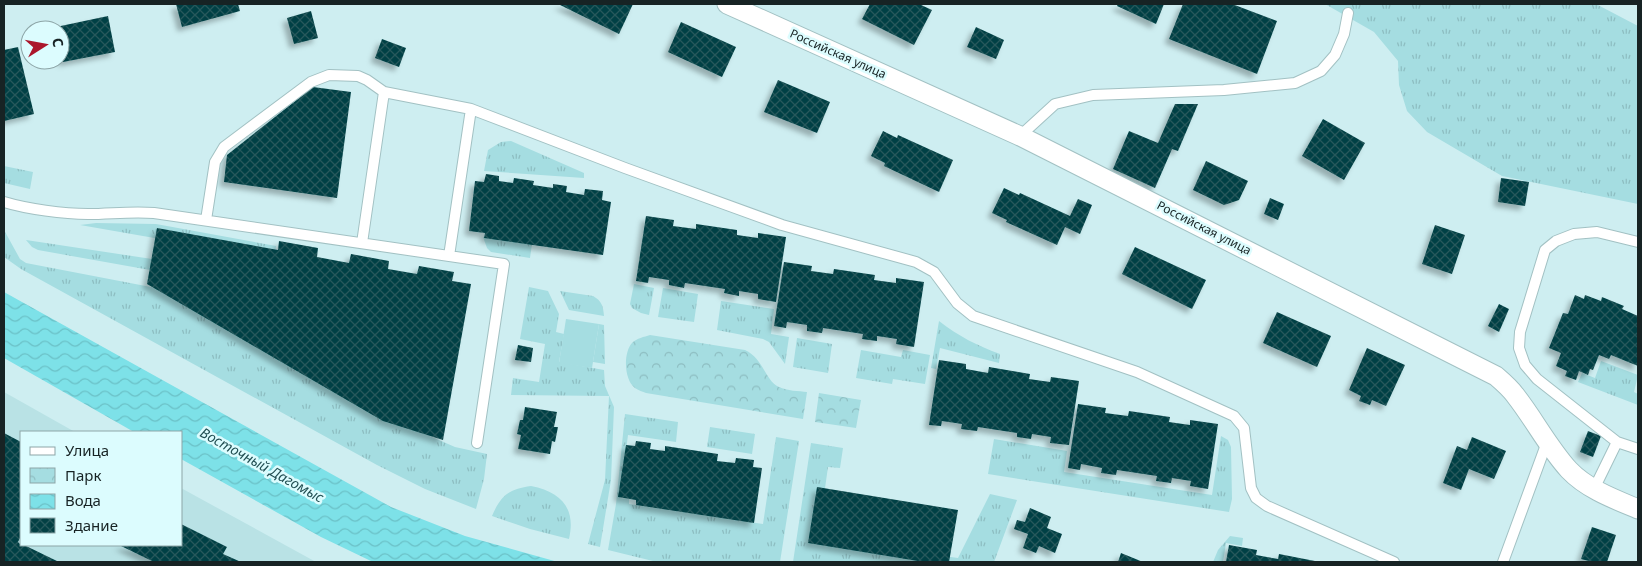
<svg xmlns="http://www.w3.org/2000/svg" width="1642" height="566" font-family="'Noto Sans',sans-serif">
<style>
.built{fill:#b9e2e5}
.grass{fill:url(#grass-tufts)}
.park{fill:url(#park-crowns)}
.garden{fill:#a5dde1}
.water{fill:url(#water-waves)}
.building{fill:url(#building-cross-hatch);filter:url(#shadow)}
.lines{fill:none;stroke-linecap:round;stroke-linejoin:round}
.lane-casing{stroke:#a2c1c3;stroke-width:12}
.street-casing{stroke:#a2c1c3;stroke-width:21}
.lane{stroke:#fff;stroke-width:10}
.street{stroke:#fff;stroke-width:19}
.labels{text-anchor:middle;stroke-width:5;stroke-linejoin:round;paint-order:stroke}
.street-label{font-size:12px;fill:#172324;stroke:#dcfcfe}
.water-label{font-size:14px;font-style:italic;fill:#214e52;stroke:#dcfcfe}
</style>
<defs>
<pattern id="grass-tufts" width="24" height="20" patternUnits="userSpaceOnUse" patternTransform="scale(1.25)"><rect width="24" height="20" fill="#a5dde1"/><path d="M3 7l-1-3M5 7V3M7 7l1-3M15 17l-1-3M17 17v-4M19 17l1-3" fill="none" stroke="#8dbdc1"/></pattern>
<pattern id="park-crowns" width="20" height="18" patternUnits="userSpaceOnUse" patternTransform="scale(1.25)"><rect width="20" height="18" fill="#a5dde1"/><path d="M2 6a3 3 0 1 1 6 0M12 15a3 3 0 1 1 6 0" fill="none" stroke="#8dbdc1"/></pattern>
<pattern id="water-waves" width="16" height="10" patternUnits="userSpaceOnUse" patternTransform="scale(1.25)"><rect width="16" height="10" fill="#7de1e8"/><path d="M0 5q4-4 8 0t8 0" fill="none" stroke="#6bc1c7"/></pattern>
<pattern id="building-cross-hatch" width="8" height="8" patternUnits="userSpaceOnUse" patternTransform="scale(1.25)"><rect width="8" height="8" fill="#024044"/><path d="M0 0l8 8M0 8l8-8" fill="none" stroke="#27595c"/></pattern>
<filter id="shadow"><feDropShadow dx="-4.5" dy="4.5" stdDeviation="2.5" flood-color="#0004"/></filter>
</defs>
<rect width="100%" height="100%" fill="#ceeef1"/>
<!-- built -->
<path class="built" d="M4,392L75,432H21V545H181V488L316,562H4Z"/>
<!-- grass -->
<path class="grass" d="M1325,4H1596L1638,26V204L1502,176L1427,132L1407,111L1399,85L1398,61L1374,32Z
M511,141L584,173V178L484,171L488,150L501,142Z
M4,166L33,172L30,189L4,183Z
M96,223L156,224L276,246L274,259L80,225Z
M4,230L20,259L26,263L156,288L409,427L455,447L487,454L484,479L476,509L425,489L377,465L21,269L4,257Z
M483,237L532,244L530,258L491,252L487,248Z
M26,240L152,259L150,270L38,250L32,247Z
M634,284L654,288L649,315L641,313L632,308L630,304Z
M529,287L548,291L559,314L556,332L564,334L559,362L604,370L605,386L614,407L611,480L600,547L588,544L605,480L609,396L511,395L513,378L539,382L545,344L520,339Z
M663,288L698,294L694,322L658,317Z
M560,291L593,296C602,301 603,306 604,316L569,310Z
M721,301L774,309L771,334L789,337L785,364L769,342L763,339L717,330Z
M939,321C960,337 976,345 1000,354L999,363L940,348L936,369L931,368Z
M599,324L604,325L605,364L593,362Z
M797,338L832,344L828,373L793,367Z
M861,350L901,357L903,350L930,355L925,384L893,379L892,384L856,378Z
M1601,361L1638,375L1634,392L1638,394V405L1578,382L1582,373L1595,378Z
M625,414L678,422L676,442L628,435L620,498L629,499V504L763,524L776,437L799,441L780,562H657L608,550L616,504Z
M710,427L755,434L752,454L707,447Z
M1221,436L1228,440L1231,447L1232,499L1229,512L988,474L994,439L1067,451L1064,472L1212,495Z
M811,443L843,448L840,468L828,467L818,538L958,558L990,494L1017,500L994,562H793Z
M531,486C562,492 576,509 569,539L530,529L492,516C501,495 509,489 531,486Z
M1230,536L1243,538L1242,546L1226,543L1223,562H1213L1218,550Z"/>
<!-- park -->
<path class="park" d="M650,335L745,350C764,359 765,381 779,387C787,391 799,391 807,392L803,419L646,393C643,392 638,390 635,388C624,380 623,353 632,343C637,338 644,337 650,335Z
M819,393L861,400L856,428L815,422Z"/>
<!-- garden -->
<path class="garden" d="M566,319L599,324L592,368L559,363Z"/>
<!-- water -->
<path class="water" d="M4,292L391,507L465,536L558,562H373L321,537L181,459V432H134L4,358Z"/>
<!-- building -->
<path class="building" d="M176,4H238L240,11L182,27Z
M558,4H633L619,34Z
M870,4H919L932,10L914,45L862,19Z
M1118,4H1164L1156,24L1117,6Z
M1183,4H1232L1277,21L1257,74L1169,39Z
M311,11L318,38L294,44L287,18Z
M108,16L115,52L63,62L60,48V30H57L56,27Z
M681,22L736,47L722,77L668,52Z
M976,27L1004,40L996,59L967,47Z
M382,39L406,48L399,67L375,58Z
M18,47L34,114L4,121V50Z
M778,80L830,102L817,133L764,112Z
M313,87L351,92L337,198L224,182L227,155Z
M1175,104H1198L1178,151L1172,149L1155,188L1113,169L1129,131L1158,143Z
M1323,119L1365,143L1344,180L1302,156Z
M883,131L897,138L898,135L953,160L939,192L884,166L885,163L871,156Z
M1206,161L1248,181L1239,200L1224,205L1193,190Z
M486,174L499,176V181L513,183L514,178L534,181L533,185L553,188V184L567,186L566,192L584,195L585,189L603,191L602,200L611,202L603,255L484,238L485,233L469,231L475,181L484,182Z
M1501,178L1529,182L1525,206L1498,202Z
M1004,188L1019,195L1020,193L1070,216L1078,199L1092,205L1080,234L1065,227L1057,245L1006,222L1007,220L992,213Z
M1270,198L1284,204L1278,220L1264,214Z
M646,216L674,220L673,226L696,229V224L737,230V235L758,238V233L786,237L776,302L758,299V294L739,291V296L724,293L725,289L685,283L684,288L669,285V280L649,277L648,283L636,281Z
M1435,225L1465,235L1452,274L1422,264Z
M157,228L278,250L279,241L318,248L317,257L349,263L351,254L389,261L388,269L417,274L419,266L454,272L452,281L471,284L443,440L383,421L147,284Z
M1135,247L1206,280L1192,309L1122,274Z
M784,262L812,266L811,271L833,274L834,269L875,275L874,280L896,283V278L924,282L914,347L896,344L897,339L877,336V341L862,339L863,334L823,328L822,333L807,331V325L787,322L786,328L774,326Z
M1575,295L1584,299L1585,295L1601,301L1602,297L1624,306L1622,309L1638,316V366L1611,355L1609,359L1599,355L1593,370L1590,369L1588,375L1579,371L1576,380L1565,376L1567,371L1556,366L1561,353L1549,348L1563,313L1568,314Z
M1499,304L1509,309L1499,332L1488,326Z
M1277,312L1331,336L1317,367L1263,343Z
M518,345L533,348L531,362L515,360Z
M1367,348L1405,365L1386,406L1372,400L1370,405L1359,401L1361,396L1349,390Z
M939,360L966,364V369L988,373L989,367L1030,374L1029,379L1050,382L1051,377L1079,381L1069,445L1050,443L1051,437L1032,434L1031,439L1017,437V433L978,427L977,431L961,429L962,424L942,421L941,426L929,425Z
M1078,404L1106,408L1105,413L1128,416L1129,411L1170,417L1169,422L1190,425V420L1218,424L1208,489L1190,486L1191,481L1172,478L1171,483L1156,481L1157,476L1117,470L1116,475L1101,473L1102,468L1081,464L1080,470L1068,468Z
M525,407L557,412L554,427H558L555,442L552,441L550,454L518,449L521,435L517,434L520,420H523Z
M1588,431L1601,436L1593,457L1580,452Z
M4,433L21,442V536L18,542L21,545H24L59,562H4Z
M1472,437L1506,451L1494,479L1469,469L1461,490L1443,483L1457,446L1467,450Z
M636,441L651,443L650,449L665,451V446L718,454L717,461L735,463L736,458L754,460L753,467L762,468L754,523L636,505V500L618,497L626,445L635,446Z
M817,487L958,510L949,562H924L808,543Z
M1030,508L1051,517L1047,528L1062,534L1055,553L1039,546L1036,553L1023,548L1028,534L1014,529L1017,520L1025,522Z
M181,524L227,547L223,554L241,562H154L119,545H181Z
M1592,527L1616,535L1607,562H1593L1581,559Z
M1229,545L1257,550L1256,555L1278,559L1279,554L1320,562H1226Z
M1121,553L1143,562H1118Z"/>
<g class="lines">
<!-- lane casing -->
<g class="lane-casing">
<path id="lane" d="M1020,136L1055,104L1093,95L1224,90L1295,83L1321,71L1335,55L1344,34L1348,13
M4,202C27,209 64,214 88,214C110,214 132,211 154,213L504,264L477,443
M206,220L215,162L224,147L311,82L329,75L358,76L367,80L384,92L471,109L625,168L782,225L916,262L934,272L957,303L973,316L1137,372L1234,416L1244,428L1251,488L1256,498L1267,506L1394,562
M1638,242L1597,232L1574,234L1556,241L1545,250L1520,332L1519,348L1525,365L1537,379L1617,442L1638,449
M362,243L384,92
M449,256L471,109
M1594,489L1617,442
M1503,562L1547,442"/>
</g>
<!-- street casing -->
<g class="street-casing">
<path id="street" d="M727,4L1020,136L1496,376C1503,382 1510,388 1515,395C1534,419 1548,447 1569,470C1587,489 1614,499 1638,509"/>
</g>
<!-- lane -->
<use href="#lane" class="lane"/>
<!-- street -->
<use href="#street" class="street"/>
</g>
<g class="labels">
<!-- street labels -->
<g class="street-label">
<text transform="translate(838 54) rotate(24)" y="4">Российская улица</text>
<text transform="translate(1204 228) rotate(27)" y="4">Российская улица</text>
</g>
<!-- water labels -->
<g class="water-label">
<text transform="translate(262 465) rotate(29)" y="5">Восточный Дагомыс</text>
</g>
</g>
<!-- border -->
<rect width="1642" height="566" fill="none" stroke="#172324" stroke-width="10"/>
<!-- legend -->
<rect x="20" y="431" width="162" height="115" fill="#dcfcfe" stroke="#8da5a7"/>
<rect x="30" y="447" width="25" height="8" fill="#ffffff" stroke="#8da5a7"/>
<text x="65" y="456" font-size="15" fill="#172324">Улица</text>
<rect x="30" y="468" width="25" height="15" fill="url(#park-crowns)" stroke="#8da5a7"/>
<text x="65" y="481" font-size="15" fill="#172324">Парк</text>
<rect x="30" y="494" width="25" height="15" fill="url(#water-waves)" stroke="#8da5a7"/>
<text x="65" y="506" font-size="15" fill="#172324">Вода</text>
<rect x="30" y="518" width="25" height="15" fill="url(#building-cross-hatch)" stroke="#8da5a7"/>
<text x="65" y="531" font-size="15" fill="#172324">Здание</text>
<!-- north arrow -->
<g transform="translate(45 45) rotate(79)"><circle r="24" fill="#dcfcfe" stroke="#8da5a7"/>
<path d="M0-4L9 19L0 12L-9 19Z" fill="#ab162b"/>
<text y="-8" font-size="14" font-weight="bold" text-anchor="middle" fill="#172324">С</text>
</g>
</svg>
